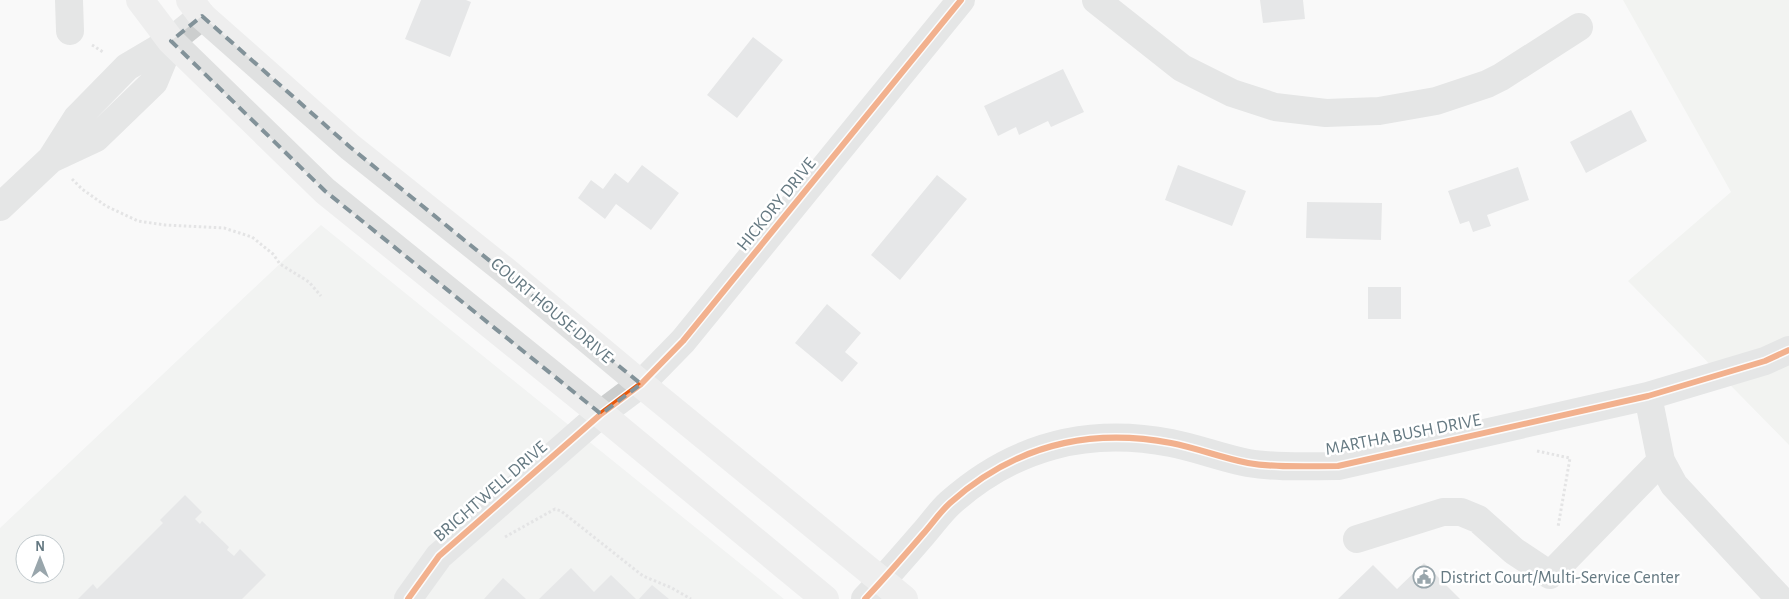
<svg xmlns="http://www.w3.org/2000/svg" width="1789" height="599" font-family="'Alegreya Sans',sans-serif">
<style>
.built{fill:#e8eae9;fill-rule:evenodd}
.green{fill:#e8ebe6}
.building{fill:#cfd1d2}
.lines{fill:none;stroke-linecap:round;stroke-linejoin:round}
.path{stroke:#cacbcc;stroke-width:3;stroke-dasharray:2.5 2.5;stroke-linecap:butt}
.minor{stroke:#cccece;stroke-width:28}
.major{stroke:#e0e1e1;stroke-width:28}
.cycleway-casing{stroke:#fff;stroke-width:9}
.cycleway{stroke:#e8590c;stroke-width:6}
.marked{fill:none;stroke:#829299;stroke-width:4;stroke-dasharray:10 6;stroke-linejoin:round}
.labels{text-anchor:middle;stroke-width:5;stroke-linejoin:round;paint-order:stroke}
.street-label{font-size:18px;fill:#657982;stroke:#fff}
.poi-label{font-size:18px;fill:#657982;stroke:#fff;text-anchor:start}
</style>
<rect width="100%" height="100%" fill="#f9f9f9"/>
<!-- built -->
<path class="built" d="M321,225L784,599H0V528ZM25,544H55V574H25Z"/>
<!-- green -->
<path class="green" d="M1623,0H1789V445L1628,281L1731,192Z"/>
<!-- building -->
<path class="building" d="M421,0H466L471,2L450,57L405,39Z
M1260,0H1303L1305,19L1263,23Z
M753,37L783,60L737,118L707,95Z
M1063,69L1084,112L1051,127L1048,121L1019,135L1016,127L998,136L984,106Z
M1631,110L1647,141L1586,173L1570,142Z
M642,165L679,193L651,230L616,204L605,219L578,198L591,180L603,189L615,173L628,183Z
M1178,165L1246,191L1232,226L1165,200Z
M1518,167L1529,200L1487,215L1491,226L1473,232L1469,221L1460,224L1448,191Z
M937,175L967,199L900,280L871,255Z
M1307,202L1382,203L1381,240L1306,238Z
M1368,287H1401V319H1368Z
M827,304L861,333L845,352L858,363L842,382L795,343Z
M185,495L202,512L195,519L200,524L202,521L229,547L227,550L234,556L240,549L266,575L242,599H78L93,584L97,589L163,523L160,520Z
M1424,563L1460,599H1338L1373,565L1397,589Z
M571,568L594,592L611,575L636,599H539Z
M503,578L526,599H484Z
M652,585L669,599H639Z"/>
<g class="lines">
<!-- path -->
<path class="path" d="M92,45L103,52
M72,179L82,189L106,206L138,221L165,225L224,228L252,237L273,254L280,264L309,282L321,296
M1537,451L1570,458L1558,527
M505,537L555,509L561,511L643,576L672,588L691,599"/>
<!-- minor -->
<path class="minor" d="M69,0L70,31
M1096,0L1182,68L1232,93L1275,107L1326,113L1379,111L1436,101L1487,84L1501,77L1579,27
M51,159L96,138L154,82L171,41
M0,207L51,159L77,118L127,67L171,41L202,16
M1648,396L1661,461L1674,485L1780,599
M1357,539L1443,512H1461L1478,519L1514,551L1550,575L1661,461
M408,599L439,556L601,414L641,384L683,341L961,0
M865,599C885,578 904,556 923,534C932,524 940,512 950,503C1014,446 1087,427 1171,443C1197,448 1222,458 1248,463C1277,468 1309,466 1338,466L1648,396L1765,361L1789,350"/>
<!-- major -->
<path class="major" d="M140,0L171,41L325,191L601,414L825,599
M190,0L202,16L350,147L508,273L641,384L904,599"/>
<!-- cycleway casing -->
<g class="cycleway-casing">
<path id="cycleway" d="M408,599L439,556L601,414L641,384L683,341L961,0
M865,599C885,578 904,556 923,534C932,524 940,512 950,503C1014,446 1087,427 1171,443C1197,448 1222,458 1248,463C1277,468 1309,466 1338,466L1648,396L1765,361L1789,350"/>
</g>
<!-- cycleway -->
<use href="#cycleway" class="cycleway"/>
</g>
<!-- marked area -->
<path d="M0 0H1789V599H0ZM202,16L350,147L641,384L601,414L325,191L171,41Z" fill="#f9f9f9" fill-opacity=".55" fill-rule="evenodd"/>
<path class="marked" d="M202,16L350,147L641,384L601,414L325,191L171,41Z"/>
<!-- icons -->
<defs>
<g id="civic-ring" transform="scale(1.125)"><circle r="9.5" fill="#fff" stroke="#99a6ac" stroke-width="1.5"/><path d="M-.6-6.5H3V-4.5H.6V-3L4-1V1h2V6H-6V1h2V-1L-.6-3ZM-1.2 2.5V6h2.4V2.5Z" fill="#99a6ac"/></g>
</defs>
<g fill-rule="evenodd">
<use href="#civic-ring" x="1424" y="577"/>
</g>
<g class="labels">
<!-- street labels -->
<g class="street-label">
<text transform="translate(776 204) rotate(-51)" y="6">HICKORY DRIVE</text>
<text transform="translate(552 310) rotate(40)" y="6">COURT HOUSE DRIVE</text>
<text transform="translate(1403 434) rotate(-11)" y="6">MARTHA BUSH DRIVE</text>
<text transform="translate(490 491) rotate(-41)" y="6">BRIGHTWELL DRIVE</text>
</g>
<!-- poi labels -->
<g class="poi-label">
<text x="1440" y="583">District Court/Multi-Service Center</text>
</g>
</g>
<!-- north arrow -->
<g transform="translate(40 559)"><circle r="24" fill="#ffffff" stroke="#c1c9cd"/>
<path d="M0-4L9 19L0 12L-9 19Z" fill="#99a6ac"/>
<text y="-8" font-size="14" font-weight="bold" text-anchor="middle" fill="#657982">N</text>
</g>
</svg>
